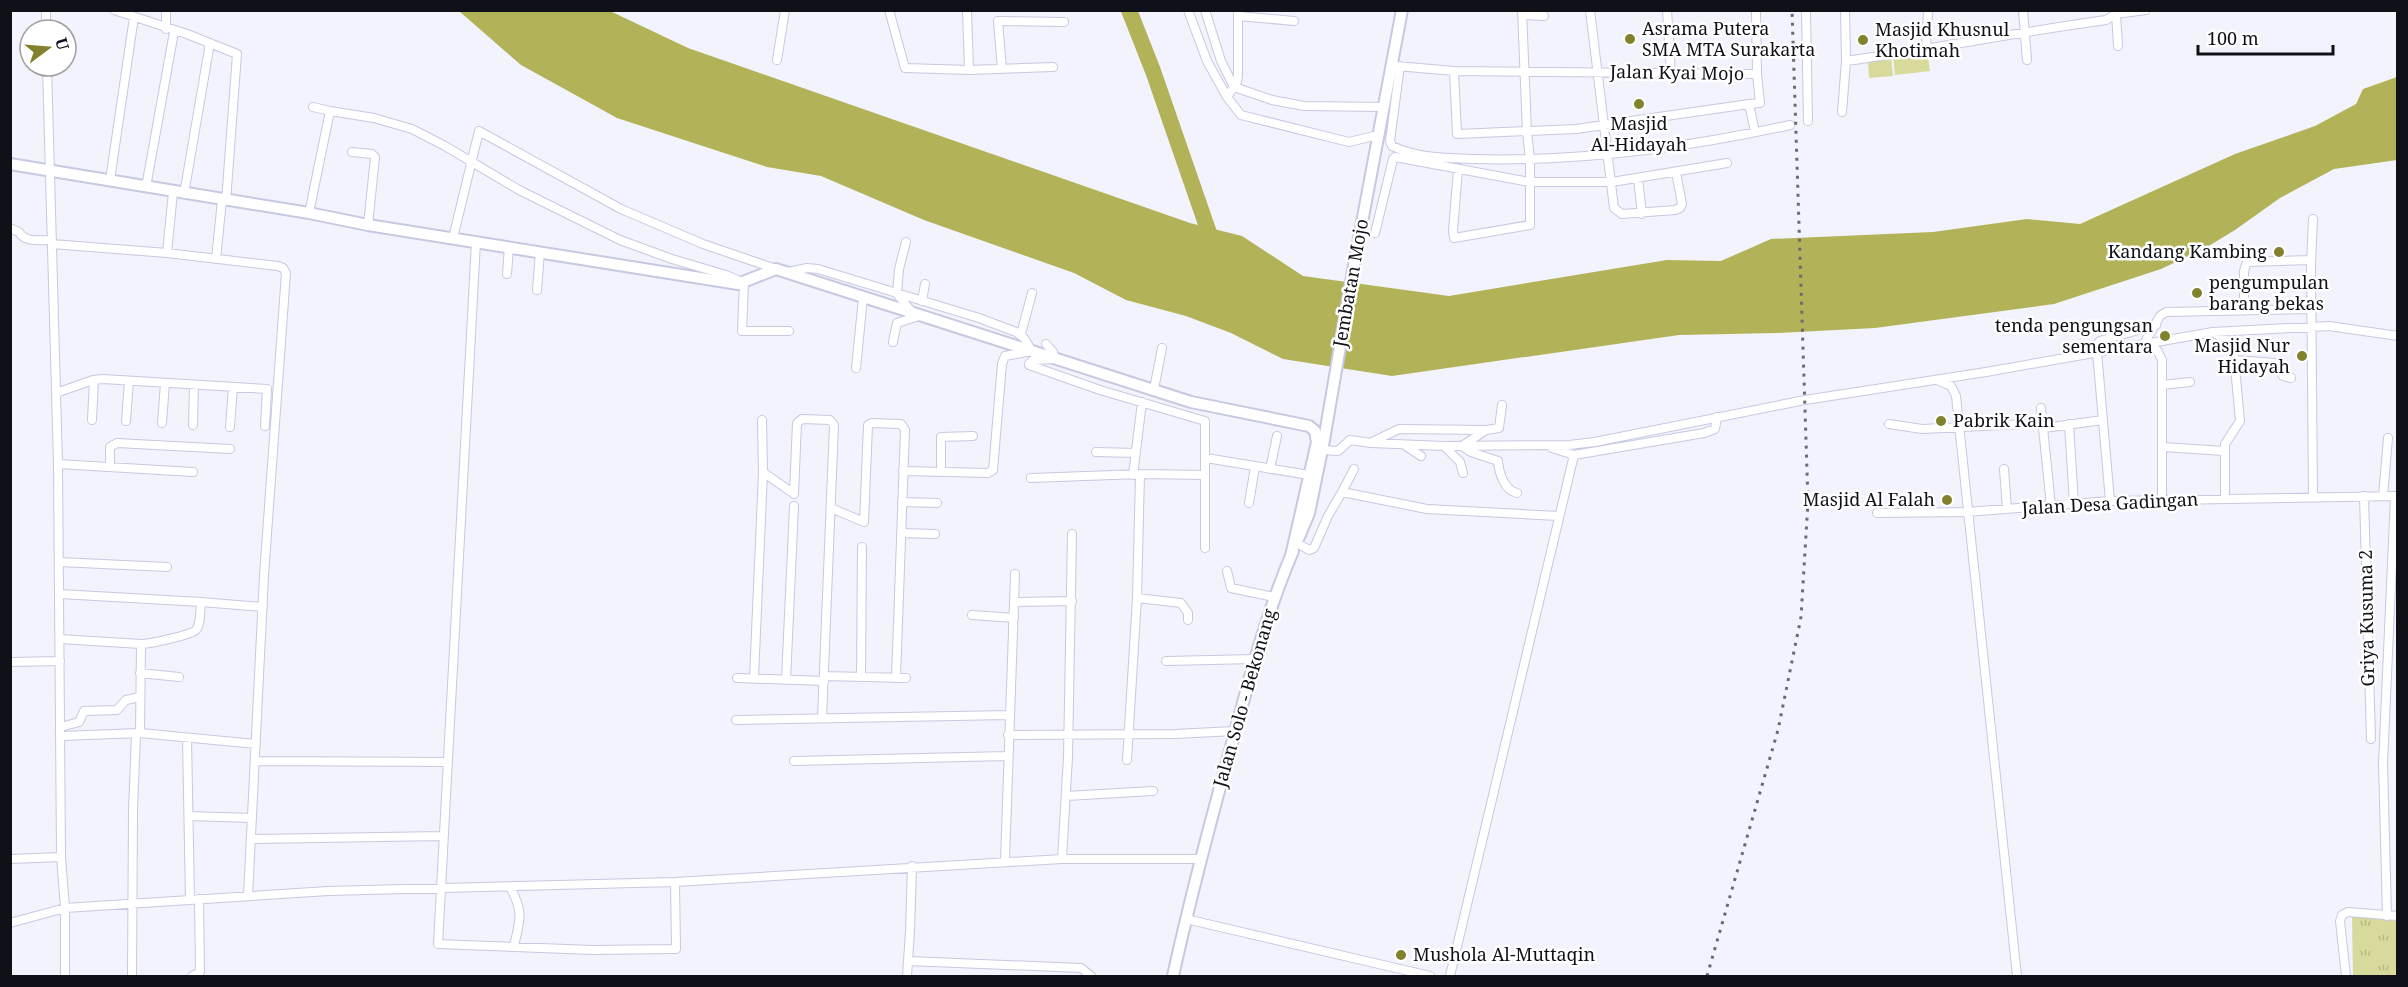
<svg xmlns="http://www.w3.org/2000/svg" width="2408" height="987" font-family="'Noto Serif',serif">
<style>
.grass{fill:url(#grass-tufts)}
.green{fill:#d8da9c}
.water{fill:#b2b358}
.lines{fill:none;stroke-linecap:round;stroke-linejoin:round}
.river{stroke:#b2b358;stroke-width:16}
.street-casing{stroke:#c6c9e1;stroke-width:10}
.secondary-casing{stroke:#c6c9e1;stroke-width:14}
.street{stroke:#fff;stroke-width:8}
.secondary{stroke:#fff;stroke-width:10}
.rail{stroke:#696a73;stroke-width:3;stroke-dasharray:3 6;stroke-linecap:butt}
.poi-dot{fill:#81822b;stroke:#fff;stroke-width:2}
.labels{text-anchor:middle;stroke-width:5;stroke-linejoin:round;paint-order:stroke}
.poi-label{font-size:18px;fill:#101019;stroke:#fff;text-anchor:start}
.street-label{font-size:18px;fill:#101019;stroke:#fff}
</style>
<defs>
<pattern id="grass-tufts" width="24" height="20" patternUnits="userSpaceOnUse" patternTransform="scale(1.5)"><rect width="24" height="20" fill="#d8da9c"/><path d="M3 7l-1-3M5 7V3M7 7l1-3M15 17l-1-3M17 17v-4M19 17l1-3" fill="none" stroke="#b8ba86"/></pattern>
</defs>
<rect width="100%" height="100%" fill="#f2f3fd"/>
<!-- grass -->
<path class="grass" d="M2352,916L2397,918V976H2353Z"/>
<!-- green -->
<path class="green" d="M1927,52L1930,71L1895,75L1893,56Z
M1891,56L1893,76L1869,78L1868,59Z"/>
<!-- water -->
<path class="water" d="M459,11H610L688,48L1190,223L1242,236L1303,276L1449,296L1667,260L1721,261L1771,239L1933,232L2027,219L2080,224L2235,154L2315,126L2356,104L2363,89L2397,77V160L2334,169L2280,198L2235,230L2207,247L2161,269L2054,304L1875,328L1777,333L1679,335L1392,376L1283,359L1231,333L1186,316L1126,300L1074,273L924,220L821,176L767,167L617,118L521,65Z"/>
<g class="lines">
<!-- river -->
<path class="river" d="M1129,10L1153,71L1215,250"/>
<!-- street casing -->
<g class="street-casing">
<path id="street" d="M46,10V30
M114,10L187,34L237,54L226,201
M889,10L905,68L969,70L967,10
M1188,10L1207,61L1227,97L1241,115L1349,142L1378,135
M1205,10L1221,61L1234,87L1272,100L1304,106L1383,107
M1590,10L1614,208L1622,214L1675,210L1680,208L1682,204L1676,172
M1667,10L1671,74
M1806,10L1808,121
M2023,10L2027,60
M1523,15L1544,16
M1238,16L1294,21
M166,29V10
M2118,46L2116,14L2146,10
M1926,50L1928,10
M777,60L785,10
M1846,61C1933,49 2019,32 2106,20L2116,14L2118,10
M47,66L58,464L61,857L65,908V976
M1396,66L1454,71L1757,74
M1400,66L1390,141L1392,146C1417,158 1446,158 1473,159C1579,162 1686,148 1790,125
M1002,69L998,21L1064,22
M969,70L1053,67
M1454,71L1457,134L1576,129L1749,104L1755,132
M1227,97L1237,82L1238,76V10
M1749,104L1760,103L1757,74L1756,10
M330,111L374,118L412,129L445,146L519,190L620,240L672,259L726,275L744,283L742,331H789
M1842,112L1846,61L1845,10
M352,152L372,154L375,157L368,225
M1458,169L1453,231L1454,238L1530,225V160L1527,132L1522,10
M1638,179L1642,214
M110,180L134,17
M146,187L174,32
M184,194L210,43
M309,213L330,111L313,107
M2313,219L2311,264L2313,497
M10,228L19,232C25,243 40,240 52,240
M1375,233L1393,159L1395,157L1529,182H1612L1727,163
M453,238L479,131L621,209L703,244L776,269
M476,242L438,944L593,950L676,949L675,882
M906,242L899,269L897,294L912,312
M52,244L167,253L278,266L283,268L286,273L264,575L248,896
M167,253L173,192
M216,259L222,200
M788,272L807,268L818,269L979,318L1016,332L1024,338L1032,351L1005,356L1002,364L993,470L988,473L903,471
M507,274L509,247
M537,290L540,252
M922,301L925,284
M2244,311V271L2247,262L2311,260
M2214,333L2229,341L2233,346L2240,421L2225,444V498
M1021,334L1032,293
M893,342L897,323L919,316
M2097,352L2110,501
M2089,353L2100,341L2156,325
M2235,360L2275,363L2283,376L2291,378
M1029,364V365L1100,390L1205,421V548
M1029,364L1033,360L1055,359L1053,352L1046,344
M856,368L863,298
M1937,380L1951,386L1956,396L2017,976
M2162,385L2190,382
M1154,389L1162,348
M56,393L93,380L103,379L267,389L265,426
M1502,405L1499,428L1486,430L1462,446L1471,452L1498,461C1499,473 1504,490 1517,493
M2041,408L2051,506
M92,420L94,380
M126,421L129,381
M162,423L165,383
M1889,424L1922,429L2043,423
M2069,424L2074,504
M193,425L194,385
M230,427L233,387
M2044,428L2103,420
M1372,442L1399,429L1486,430
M1406,446L1421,456
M1444,446L1460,462L1463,473
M2163,447L2224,451
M1552,448L1574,455L1704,433L1715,429L1717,417
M1322,450L1338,451L1350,440L1371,443L1444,446L1569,445L1595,442L1805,400L1986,372L2213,332L2329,326L2398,336
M1096,452L1136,453
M1206,458L1309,475
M58,464L193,472
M110,466V447L117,443L230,449
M1270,469L1277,436
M1354,469L1342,492L1427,509L1559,516
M2004,469L2007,509
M763,472L794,494
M941,472V437L973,436
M1133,475L1142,402
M1031,478L1140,474L1205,475
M794,494L797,423L802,419L830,420L834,425L822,718
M2364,496L2371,739
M2383,496L2388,438
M2162,500V360L2157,350L2145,342L2160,316L2166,312L2312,309
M902,502L937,503
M1249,503L1255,467
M831,508L864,522L868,425L872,423L901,424L905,430L896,678
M1877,513L1967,512L2110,501L2398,496
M901,533L935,534
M1297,543L1309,550L1314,548L1328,516L1342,492
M59,562L167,567
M1227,571L1231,588L1274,597
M60,594L201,602C200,611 201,624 196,630C191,635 149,644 141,644
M1137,598L1181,603L1188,613V620
M201,602L263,607
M1015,602L1072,601
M972,615L1014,618
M60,639L141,644L140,733
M1166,661L1255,659
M10,662L60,661
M140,673L179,677
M824,676L906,678
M861,677L862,547
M737,678L824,681
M754,678L763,472L762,420
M786,680L794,506
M736,720L1009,715
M61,727L79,722L84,711L117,710L126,700L140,697
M1008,735L1175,734L1235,731
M61,736L140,733L256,744
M187,738L190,900
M1127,760L1137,598L1140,474
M255,761L447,762
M794,761L1007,756
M1066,796L1153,791
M189,816L252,818
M251,839L443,836
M10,859L61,857
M1062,859L1068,757L1072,534
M1005,861L1015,574
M510,887C524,912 520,920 514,946
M2387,916L2383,763L2395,497
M1186,919L1430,976
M10,923L65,908L328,891L675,882L1062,859H1200
M908,961L1081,968L1091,976
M132,976L133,811L136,734
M192,976L200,972L199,899
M907,976L910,931L912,866
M1450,976L1574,455
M2346,976L2340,921L2342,915L2348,912L2398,916"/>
</g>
<!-- secondary casing -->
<g class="secondary-casing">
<path id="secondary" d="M10,164L309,213L368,225L738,284L776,269L1191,402L1309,426L1315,431L1317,442L1291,556
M1299,537L1309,513L1324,440L1354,265L1402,10
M1173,976C1190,899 1210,823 1231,747C1249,680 1266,614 1293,551"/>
</g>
<!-- street -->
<use href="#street" class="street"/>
<!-- secondary -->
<use href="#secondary" class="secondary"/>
<!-- rail -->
<path class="rail" d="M1707,976L1778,730L1801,617L1808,502L1792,10"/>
</g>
<!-- markers -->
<g class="poi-dot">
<circle cx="1630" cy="39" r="6"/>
<circle cx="1863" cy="40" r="6"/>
<circle cx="1639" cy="104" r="6"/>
<circle cx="2279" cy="252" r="6"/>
<circle cx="2197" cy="293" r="6"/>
<circle cx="2165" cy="336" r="6"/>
<circle cx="2302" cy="356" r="6"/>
<circle cx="1941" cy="421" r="6"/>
<circle cx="1947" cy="500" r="6"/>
<circle cx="1401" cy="955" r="6"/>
</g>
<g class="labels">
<!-- poi labels -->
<g class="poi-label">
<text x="1642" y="35">Asrama Putera<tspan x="1642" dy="21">SMA MTA Surakarta</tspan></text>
<text x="1875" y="36">Masjid Khusnul<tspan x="1875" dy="21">Khotimah</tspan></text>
<text x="1639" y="130" text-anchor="middle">Masjid<tspan x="1639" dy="21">Al-Hidayah</tspan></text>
<text x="2267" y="258" text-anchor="end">Kandang Kambing</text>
<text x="2209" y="289">pengumpulan<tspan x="2209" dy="21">barang bekas</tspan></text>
<text x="2153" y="332" text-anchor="end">tenda pengungsan<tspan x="2153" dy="21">sementara</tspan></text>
<text x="2290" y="352" text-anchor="end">Masjid Nur<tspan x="2290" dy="21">Hidayah</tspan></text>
<text x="1953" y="427">Pabrik Kain</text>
<text x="1935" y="506" text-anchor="end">Masjid Al Falah</text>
<text x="1413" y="961">Mushola Al-Muttaqin</text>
</g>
<!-- street labels -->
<g class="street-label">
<text transform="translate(1677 73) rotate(1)" y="6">Jalan Kyai Mojo</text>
<text transform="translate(1351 283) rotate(-80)" y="6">Jembatan Mojo</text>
<text transform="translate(2110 504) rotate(-3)" y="6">Jalan Desa Gadingan</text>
<text transform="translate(2367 618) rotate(-91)" y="6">Griya Kusuma 2</text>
<text transform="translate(1245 698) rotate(-74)" y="6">Jalan Solo - Bekonang</text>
</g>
</g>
<!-- border -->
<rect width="2408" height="987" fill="none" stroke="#101019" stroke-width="24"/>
<!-- north arrow -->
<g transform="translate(48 48) rotate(74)"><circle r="28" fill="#ffffff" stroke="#9f9fa3" stroke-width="1.5"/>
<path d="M0-4.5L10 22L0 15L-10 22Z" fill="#81822b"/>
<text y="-9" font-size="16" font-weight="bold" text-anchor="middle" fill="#101019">U</text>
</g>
<!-- scale -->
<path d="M2198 45v9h135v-9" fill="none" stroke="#101019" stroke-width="3"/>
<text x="2207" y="45" font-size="18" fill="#101019" stroke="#ffffff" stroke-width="4.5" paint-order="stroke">100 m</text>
</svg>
